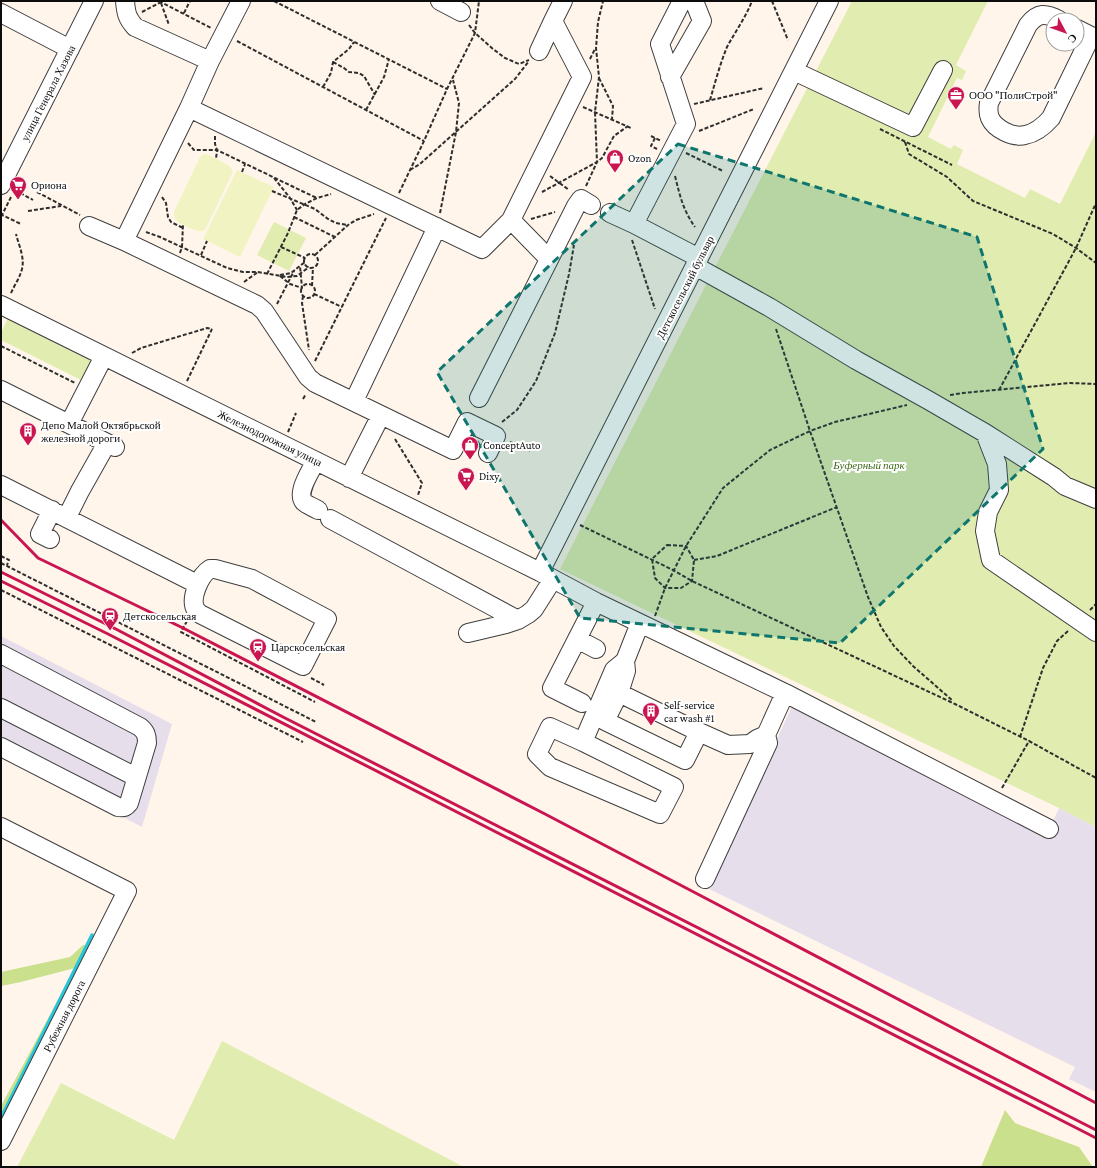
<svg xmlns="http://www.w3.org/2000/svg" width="1097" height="1168" font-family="'Crimson Pro',serif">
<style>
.industrial{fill:#e7deec}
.green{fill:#e1edb0}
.forest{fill:#cae08d}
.pitch{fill:#f1f4c2}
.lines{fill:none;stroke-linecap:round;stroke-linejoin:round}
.stream{stroke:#28c6db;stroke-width:3.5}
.minor-casing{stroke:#3f3f3f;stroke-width:20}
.path{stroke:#2e2e2e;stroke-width:2;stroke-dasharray:4 2;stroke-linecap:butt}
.minor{stroke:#fff;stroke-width:18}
.rail{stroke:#c91651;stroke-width:3}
.marked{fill:#0f766e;fill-opacity:0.2;stroke:#0f766e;stroke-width:3;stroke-dasharray:8 5;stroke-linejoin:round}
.labels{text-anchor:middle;stroke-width:4;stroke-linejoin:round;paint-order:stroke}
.street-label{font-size:11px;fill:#0c0c0c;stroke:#fff}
.poi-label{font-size:11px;fill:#0c0c0c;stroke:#fff;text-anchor:start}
.park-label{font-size:11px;font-style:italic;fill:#3f6916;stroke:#fff}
</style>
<rect width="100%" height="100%" fill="#fff5ea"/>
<!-- industrial -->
<path class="industrial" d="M1,636L172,724L142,827L1,753Z
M794,702L1046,836L1059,808L1096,827V1092L1069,1079L1075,1067L707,888L746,806Z"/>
<!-- green -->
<path class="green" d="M852,1H988L956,65L966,71L962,80L957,78L928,137L951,149L954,145L963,150L957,164L1025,198L1030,189L1060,204L1096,132V827L1059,808L560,569Z
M274,222L306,238L289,271L257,255Z
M10,314L96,357L83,381L1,340V333Z
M222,1041L464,1167H17L61,1083L174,1140Z"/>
<!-- forest -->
<path class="forest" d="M83,945L94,946L1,1128V1106L75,968L21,982L1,986V972L70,957Z
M1005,1110L1015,1123L1079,1147L1093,1167H981Z"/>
<!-- pitch -->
<path class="pitch" d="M205,154L209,155L230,166L233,172L206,228C204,231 202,232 198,231C192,229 178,224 175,219C174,217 174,215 174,212L199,159L201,156Z
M237,170L274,187L240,257L203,239Z"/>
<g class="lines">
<!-- stream -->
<path class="stream" d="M1,1118L92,935"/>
<!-- minor casing -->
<g class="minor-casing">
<path id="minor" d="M125,1C126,13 127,18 135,27L210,61L189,108L482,249L511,220L582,77L553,21L563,1
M440,1L461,12
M682,1L660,44L686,124L634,224L699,258
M1,13L70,49
M1059,20C1046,13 1038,12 1028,25L989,103C988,109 988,113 990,118C995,129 1013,138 1025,135C1036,133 1044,126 1051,118L1091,36L1077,29
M539,51L553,21
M210,61L241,1
M794,71L913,127L943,70
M670,77L702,21L694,1
M189,108L124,241L257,305L264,311L308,377L315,383L381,415L349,478
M1,185L94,1
M610,213L634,224
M511,220L549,259
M89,226L124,241
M695,266L769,307L856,360L928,400L985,433L1054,477L1065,486L1096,499
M1,305L540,572L596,602L785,693L1049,829
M1,390L115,447
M479,398L576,206L581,199L591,205
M354,401L437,227
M381,415L453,450L467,422L496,436L488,453
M69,424L104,356
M985,433L997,464L999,490L988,512L985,531L991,560L1096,632
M316,461C311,470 296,493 304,502C307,505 313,507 318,510
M1,485L197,584
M67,517L80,491L107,443
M330,519L518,620L528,614L534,609L553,579
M50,539L40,534L52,510
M210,569H215L252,579L327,619L303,666L200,614C199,613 197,611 196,610C189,599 200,575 210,569Z
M540,572L829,1
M468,633L506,624L518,620
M577,639L596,649
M1,654L140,727C146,732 147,736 147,743L129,803C126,807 124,808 118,807L1,747
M619,693L699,732L685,760L605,721L619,693L626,671L625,661L640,623
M582,703L552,688L596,602
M1,708L136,777
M699,732L728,745L750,744L757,739L766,735
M583,742L550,727L537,754L550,767L660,814L674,787L583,742L614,670L625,661
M1,827L127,891L1,1141
M705,879L768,743L766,735L785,693"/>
</g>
<!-- path -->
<path class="path" d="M159,1L211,28
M274,1L447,89
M772,1L788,40
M161,3L169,25
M142,12L161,2
M184,13L190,1
M469,25L475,33L493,49L505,58L519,64L529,60
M237,41L424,141
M590,59L595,49
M333,62L344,68L349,72L359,73L364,76L375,95
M599,78L613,106L612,119
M323,87L331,73L333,62L349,49L354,42
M710,100C715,83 720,64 727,47C735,32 746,17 752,1
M694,104L764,88
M583,107L631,128
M366,110L384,77L389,59
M880,129L952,165
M699,131L754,109
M215,136V144L217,150L304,192L317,198
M651,136L661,141
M655,138L651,146L657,149
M905,142L909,154L947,177L973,201L1053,234L1076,248L1096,263
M188,143L194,150H217L216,159
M686,153L723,171
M410,170L420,164L515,79L529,61
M242,172L245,164
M550,176L569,190
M675,176C680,196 683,210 695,227
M274,178L290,198L297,210
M586,186L597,162L595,112L599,77L596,48L598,22L603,1
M15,190L33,200
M272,191L315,209L328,219L336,223L348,225
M37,192L80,215
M542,192L597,162L602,158L614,136L628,126
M399,193L424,141L447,89L475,33L479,1
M11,197L2,215L21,224
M162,197L166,203L168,217L171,222L183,228
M28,211L61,206
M440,213L456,132L459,103L453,80
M294,217L335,237
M531,219L555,212
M146,232L160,237L227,268L243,272H258L287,277L297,276L309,267
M632,240L655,309
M281,247L305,258
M180,253L182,247L183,224
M304 261a7 7 0 1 1 14 0a7 7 0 1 1-14 0Z
M201,255L207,241
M315,255L348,225L356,220L374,214
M267,274L288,233L297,210L305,204L317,198L331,194
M280,275L291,273L305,262
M280,276L290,284L302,288L300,266
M244,282L258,272
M301 291a7 7 0 1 1 14 0a7 7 0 1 1-14 0Z
M312,286L313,267
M11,293C14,286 19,279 21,272C26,260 19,246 16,234
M314,294L342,307
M303,296L302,303L309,350
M277,304L294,271
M776,329L810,431L868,597L881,627L894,646L913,666L953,701
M1,346L75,383
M132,353L141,348L207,328L212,329
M315,361L386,218
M187,381L212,329
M999,390L1076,248L1096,203
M950,395L963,393L1070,383L1096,384
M303,399L306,394
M502,422L517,410L536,381L555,333L569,274L574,245
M288,432L296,413
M395,439L422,483L418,495
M510,442L531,451
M580,525L673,570L692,581L955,704L1029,741
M667,545L686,546L694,560L692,581L681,588H665L655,578L652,559Z
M1,556L9,560L7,565
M694,560L717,556L837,507
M1,563L316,722
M1,590L303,742
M1090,610L1096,604
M655,616L665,588L686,546L723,488L770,450L810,431L835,422L907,405
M187,621L181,632L315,702
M311,678L324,685
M1020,737L1043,668L1057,641L1068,631
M1002,788L1029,741L1096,778"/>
<!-- minor -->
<use href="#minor" class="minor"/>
<!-- rail -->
<path class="rail" d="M1,520L38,558L183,628L545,814L1096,1103
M1,572L112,627L283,717L1096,1130
M1,581L108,634L1096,1138"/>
</g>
<!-- marked area -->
<path class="marked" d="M678,144L977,237L1043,449L840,643L580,618L437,372Z"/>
<!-- icons -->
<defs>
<g id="office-pin" transform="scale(0.9)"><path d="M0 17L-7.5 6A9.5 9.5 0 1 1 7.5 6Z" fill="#c91651" stroke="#fff"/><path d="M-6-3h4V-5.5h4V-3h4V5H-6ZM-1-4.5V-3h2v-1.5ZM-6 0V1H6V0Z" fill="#fff"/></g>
<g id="shop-pin" transform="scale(0.9)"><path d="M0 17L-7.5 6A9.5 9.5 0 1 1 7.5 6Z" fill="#c91651" stroke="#fff"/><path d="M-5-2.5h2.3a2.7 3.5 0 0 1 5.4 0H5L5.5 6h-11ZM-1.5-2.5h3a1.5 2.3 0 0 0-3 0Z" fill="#fff"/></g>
<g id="supermarket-pin" transform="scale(0.9)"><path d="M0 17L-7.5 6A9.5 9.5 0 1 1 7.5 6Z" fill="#c91651" stroke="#fff"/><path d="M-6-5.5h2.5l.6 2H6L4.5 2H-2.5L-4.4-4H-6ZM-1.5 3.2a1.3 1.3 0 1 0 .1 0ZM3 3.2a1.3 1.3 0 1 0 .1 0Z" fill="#fff"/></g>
<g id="building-pin" transform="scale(0.9)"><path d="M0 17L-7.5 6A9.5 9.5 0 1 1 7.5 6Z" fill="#c91651" stroke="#fff"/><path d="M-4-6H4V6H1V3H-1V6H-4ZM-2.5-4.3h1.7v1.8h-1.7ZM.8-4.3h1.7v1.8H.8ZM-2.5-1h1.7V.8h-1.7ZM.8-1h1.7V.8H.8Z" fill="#fff"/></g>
<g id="station-pin" transform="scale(0.9)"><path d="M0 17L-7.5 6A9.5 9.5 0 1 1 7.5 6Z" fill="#c91651" stroke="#fff"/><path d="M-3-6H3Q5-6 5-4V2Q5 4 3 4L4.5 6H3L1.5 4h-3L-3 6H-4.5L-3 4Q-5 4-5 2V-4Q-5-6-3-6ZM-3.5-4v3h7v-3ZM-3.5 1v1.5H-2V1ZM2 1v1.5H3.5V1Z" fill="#fff"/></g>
</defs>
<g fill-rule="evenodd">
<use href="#office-pin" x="956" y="95"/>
<use href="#shop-pin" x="615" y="158"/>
<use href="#supermarket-pin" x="18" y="185"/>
<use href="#building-pin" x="28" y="431"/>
<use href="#shop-pin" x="470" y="445"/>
<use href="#supermarket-pin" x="466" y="476"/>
<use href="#station-pin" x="110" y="616"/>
<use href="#station-pin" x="258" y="647"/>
<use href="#building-pin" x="651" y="711"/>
</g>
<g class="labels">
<!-- street labels -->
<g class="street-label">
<text transform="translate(48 93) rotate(-63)" y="4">улица Генерала Хазова</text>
<text transform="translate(685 287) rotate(-63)" y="4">Детскосельский бульвар</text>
<text transform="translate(270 438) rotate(26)" y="4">Железнодорожная улица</text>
<text transform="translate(64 1016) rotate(-63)" y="4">Рубежная дорога</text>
</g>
<!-- poi labels -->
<g class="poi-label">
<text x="969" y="99">ООО "ПолиСтрой"</text>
<text x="628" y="162">Ozon</text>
<text x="31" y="189">Ориона</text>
<text x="41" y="429">Депо Малой Октябрьской<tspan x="41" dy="13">железной дороги</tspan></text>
<text x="483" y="449">ConceptAuto</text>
<text x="479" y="480">Dixy</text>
<text x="123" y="620">Детскосельская</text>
<text x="271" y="651">Царскосельская</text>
<text x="664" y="709">Self-service<tspan x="664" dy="13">car wash #1</tspan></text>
</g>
<!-- park labels -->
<g class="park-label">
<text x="869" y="469">Буферный парк</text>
</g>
</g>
<!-- border -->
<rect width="1097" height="1168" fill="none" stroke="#0c0c0c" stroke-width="4"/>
<!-- north arrow -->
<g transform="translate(1065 32) rotate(131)"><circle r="19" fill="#ffffff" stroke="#9e9e9e"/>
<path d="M0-3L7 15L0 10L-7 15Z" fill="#c91651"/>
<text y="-6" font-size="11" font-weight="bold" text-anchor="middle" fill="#0c0c0c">С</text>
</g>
</svg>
